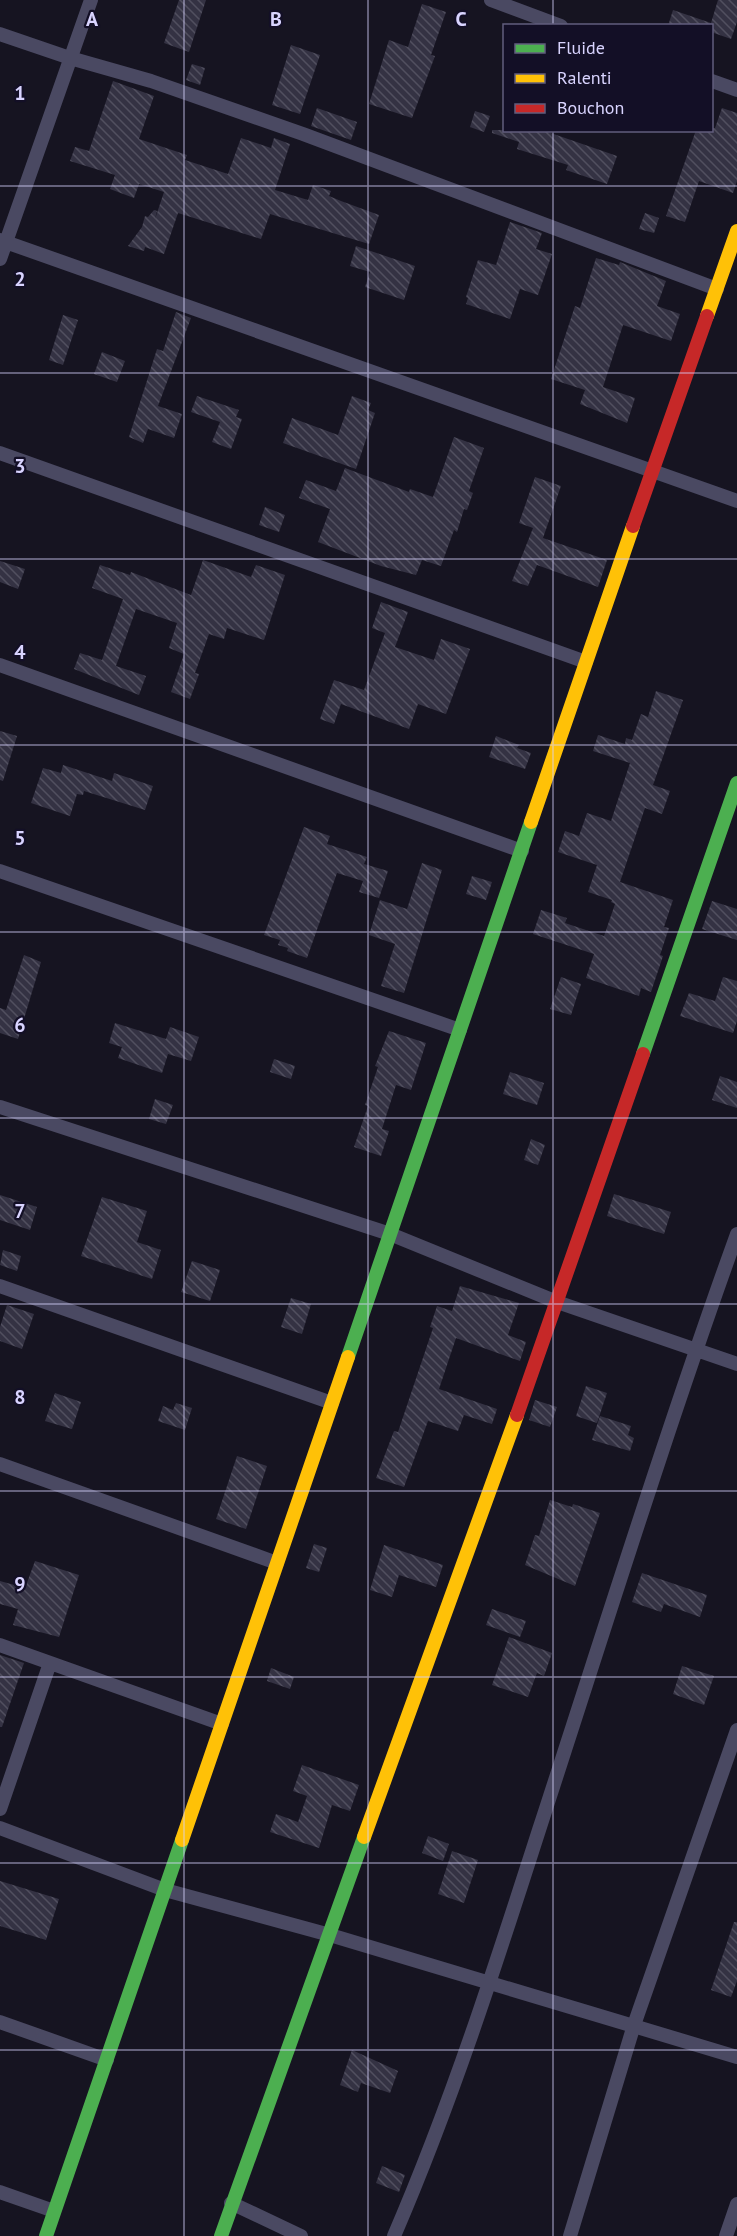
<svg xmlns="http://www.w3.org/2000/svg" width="737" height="2236" font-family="'PT Sans',sans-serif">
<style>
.building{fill:url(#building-back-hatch)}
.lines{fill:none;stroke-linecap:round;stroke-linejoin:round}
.street{stroke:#4a4962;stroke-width:14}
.fast{stroke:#4caf50;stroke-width:14}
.slow{stroke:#ffc107;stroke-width:14}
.jam{stroke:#c62828;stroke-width:14}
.grid{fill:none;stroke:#d9d4ff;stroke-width:1.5;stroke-opacity:0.55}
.grid-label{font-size:20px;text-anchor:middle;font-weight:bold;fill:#d9d4ff;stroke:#130f26;stroke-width:4.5;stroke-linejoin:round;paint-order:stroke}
</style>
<defs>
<pattern id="building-back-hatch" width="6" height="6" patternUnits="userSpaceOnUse" patternTransform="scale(1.5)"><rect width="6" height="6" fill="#343243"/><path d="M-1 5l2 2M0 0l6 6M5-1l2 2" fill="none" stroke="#514f5f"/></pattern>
</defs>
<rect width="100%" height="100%" fill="#161421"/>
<!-- building -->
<path class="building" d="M179,0H206L189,52L164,43Z
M718,0H737V22L731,39L711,32V23V26H668L673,10L711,23Z
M422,4L446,12L431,55L435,56L412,118L369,104L389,40L408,47Z
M291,45L320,55L300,114L272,105Z
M192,64L205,68L200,85L186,80Z
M113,81L154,96L139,139L187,155L185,160L228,174L241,138L271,148L274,138L290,144L275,190L308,200L313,185L331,191L329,196L341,201L379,215L369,244L270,214L261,239L178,213L164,254L145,247L144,251L128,246L142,227L145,216L148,217L154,210L157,211L155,219L164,192L139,184L134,198L110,189L115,175L70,161L75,147L89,151Z
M317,108L357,122L351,140L311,126Z
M722,108L737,113V181L733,193L699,181L685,222L666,216L696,130L715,128Z
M475,111L490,116L484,132L470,127Z
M492,130H542L617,156L607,184L566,170L568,165L517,149L519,142L492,133Z
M645,213L659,218L654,233L639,229Z
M510,222L542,233L536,249L552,254L538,295L520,289L510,319L466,304L468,298L466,297L478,260L496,265Z
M356,246L415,266L404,300L365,287L370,272L350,266Z
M596,258L619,265L620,262L666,281L657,306L680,314L671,341L623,325L603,387L635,398L627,423L580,404L585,390L551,379L575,306L580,308Z
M176,312L191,318L158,406L182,414L174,438L148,429L143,443L129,437L157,349L163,351Z
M63,315L78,320L63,365L49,360Z
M102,352L125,361L117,382L94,374Z
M197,396L239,410L236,417L242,419L231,449L212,442L220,422L191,412Z
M352,396L371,403L368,410L375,413L356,469L283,443L292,418L338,435Z
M454,437L484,448L469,491L473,493L467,510L464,509L457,532L454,530L441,566L422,560L416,575L381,566L318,542L330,509L299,498L306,480L336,491L345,468L409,492L410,489L433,497Z
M535,477L561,486L543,538L607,560L598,587L537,565L528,586L512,581L533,528L519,523Z
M265,507L285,515L279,532L259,525Z
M203,560L251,577L256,565L285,575L264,640L227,628L224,639L209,634L195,673L199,674L190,699L171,692L184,654L169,648L177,623L136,609L116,666L146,676L139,695L74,669L80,653L102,660L123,599L92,588L100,565L130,575L131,572L191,595Z
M0,561L25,569L18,589L0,582Z
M381,602L408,612L395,647L434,660L441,639L470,649L446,714L418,704L409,729L341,704L334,724L320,719L334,680L364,690L385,633L372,628Z
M656,691L683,700L653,785L670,791L662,814L645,808L620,882L673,900L664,927L669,928L660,955L663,956L651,992L641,988L639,996L586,978L594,954L533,934L541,910L567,918L565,923L604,936L615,904L611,902L612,900L588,892L597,865L558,852L565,831L579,836L587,813L611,821L630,763L593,751L598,735L625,744L626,738L632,740L641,714L648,717Z
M0,731L17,736L3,781L0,780Z
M496,736L519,745L517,748L531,753L525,769L489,757Z
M63,765L112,781L114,773L153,786L145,810L84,791L83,795L77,794L70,816L31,803L43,768L61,773Z
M304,827L330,836L327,844L367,857L364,864L388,871L379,898L359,892L363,881L337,873L307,958L287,951L288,948L278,945L280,940L264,935Z
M422,863L442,870L404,993L381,986L395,944L369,935L380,900L407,909Z
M472,876L492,882L486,900L466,894Z
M712,901L737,909V940L702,929Z
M24,955L41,962L18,1039L0,1033V1008L6,1010Z
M561,977L581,984L571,1015L550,1009Z
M723,977L737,981V1021L733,1033L680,1016L689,993L715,1001Z
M115,1023L166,1039L170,1027L199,1037L191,1061L168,1054L162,1073L118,1058L122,1047L109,1043Z
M389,1031L426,1043L411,1090L396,1085L382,1129L389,1131L381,1156L354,1147L368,1106L365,1105L378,1067L375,1066Z
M274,1059L295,1066L291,1079L270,1072Z
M510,1072L544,1083L537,1105L503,1094Z
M720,1076L737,1082V1108L712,1100Z
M155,1099L173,1105L166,1124L149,1119Z
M531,1139L545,1145L538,1165L524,1160Z
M614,1194L671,1212L664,1234L607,1216Z
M0,1195L37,1207L30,1230L0,1220Z
M102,1197L147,1211L137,1242L161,1250L152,1279L81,1256Z
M3,1250L21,1256L17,1271L0,1265Z
M192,1261L220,1270L210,1301L181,1292Z
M460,1286L519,1303L508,1335L526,1342L520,1361L456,1338L439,1389L497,1409L492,1424L464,1415L458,1431L428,1421L404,1487L376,1478L394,1431L398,1432L433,1328L430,1327L437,1306L452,1311Z
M291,1298L311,1304L302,1334L281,1327Z
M7,1305L34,1314L22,1349L0,1341V1327Z
M586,1386L607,1393L597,1423L576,1416Z
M55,1393L81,1402L72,1429L45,1421Z
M535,1400L557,1407L550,1427L529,1420Z
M176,1403L192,1408L185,1430L158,1421L163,1406L173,1410Z
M600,1416L631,1426L628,1435L634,1438L630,1451L592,1440Z
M237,1456L267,1466L246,1529L216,1519Z
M550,1500L572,1507L573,1504L600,1513L575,1586L525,1565L535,1535L539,1536Z
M314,1544L327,1548L319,1572L306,1568Z
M384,1545L443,1565L436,1587L399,1575L392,1597L370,1590Z
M35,1561L79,1575L59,1637L13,1625L18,1609L0,1604V1581L25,1588Z
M642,1573L707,1595L700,1617L664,1604L661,1612L632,1602Z
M492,1609L526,1621L520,1637L486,1625Z
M509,1637L552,1653L544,1676L537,1673L528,1697L492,1685Z
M0,1655L24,1663L2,1727H0Z
M682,1666L714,1676L704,1705L673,1694Z
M271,1668L294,1677L290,1689L267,1681Z
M302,1765L359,1785L350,1811L332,1805L319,1848L270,1832L276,1814L298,1822L307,1796L293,1791Z
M428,1836L449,1844L443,1861L422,1853Z
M452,1851L478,1860L464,1903L438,1894Z
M0,1881L59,1899L46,1940L0,1926Z
M734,1922H737V1981L731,1997L711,1990Z
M352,2050L398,2071L390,2093L361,2083L358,2092L340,2085Z
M382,2166L405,2175L399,2192L376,2183Z"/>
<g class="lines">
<!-- street -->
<path class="street" d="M491,0L561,26
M0,34L70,58L151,81L303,134L717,289
M712,81L737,90
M0,240L737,501
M0,259L91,0
M0,453L586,662
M0,665L522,851
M0,871L460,1030
M0,1107L390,1234L557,1302L737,1364
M0,1286L332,1403
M0,1464L277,1563
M0,1645L222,1724
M0,1809L50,1663
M0,1828L165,1890L330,1935L737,2057
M0,2022L107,2060
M0,2192L54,2211
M231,2203L301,2236
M394,2236C451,2104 495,1967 539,1830C604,1631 666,1431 737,1234
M570,2236L634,2025L737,1730
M726,2236L737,2204"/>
<!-- fast -->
<path class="fast" d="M643,1054L737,783
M348,1357L531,822
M46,2236L182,1840
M221,2236L364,1837"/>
<!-- slow -->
<path class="slow" d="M707,316L737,231
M531,822L633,526
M364,1837L517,1415
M182,1840L348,1357"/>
<!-- jam -->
<path class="jam" d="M633,526L707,316
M517,1415L643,1054"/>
</g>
<!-- grid -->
<path class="grid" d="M184,0V2236M368,0V2236M553,0V26M553,130V2236M0,186H737M0,373H737M0,559H737M0,745H737M0,932H737M0,1118H737M0,1304H737M0,1491H737M0,1677H737M0,1863H737M0,2050H737"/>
<g class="grid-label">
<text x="92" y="26">A</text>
<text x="276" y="26">B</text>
<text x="461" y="26">C</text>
<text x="20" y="100">1</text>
<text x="20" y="286">2</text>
<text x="20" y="473">3</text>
<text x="20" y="659">4</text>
<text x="20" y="845">5</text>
<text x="20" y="1032">6</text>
<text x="20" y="1218">7</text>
<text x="20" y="1404">8</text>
<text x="20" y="1591">9</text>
</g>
<!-- legend -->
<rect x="503" y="24" width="210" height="108" fill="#130f26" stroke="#625e7d" stroke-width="1.5"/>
<rect x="515" y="44" width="30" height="9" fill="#4caf50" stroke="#625e7d" stroke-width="1.5"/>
<text x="557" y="54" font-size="18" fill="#d9d4ff">Fluide</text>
<rect x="515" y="74" width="30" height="9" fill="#ffc107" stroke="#625e7d" stroke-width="1.5"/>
<text x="557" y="84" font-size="18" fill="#d9d4ff">Ralenti</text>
<rect x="515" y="104" width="30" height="9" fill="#c62828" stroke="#625e7d" stroke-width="1.5"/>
<text x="557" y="114" font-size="18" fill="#d9d4ff">Bouchon</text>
</svg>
